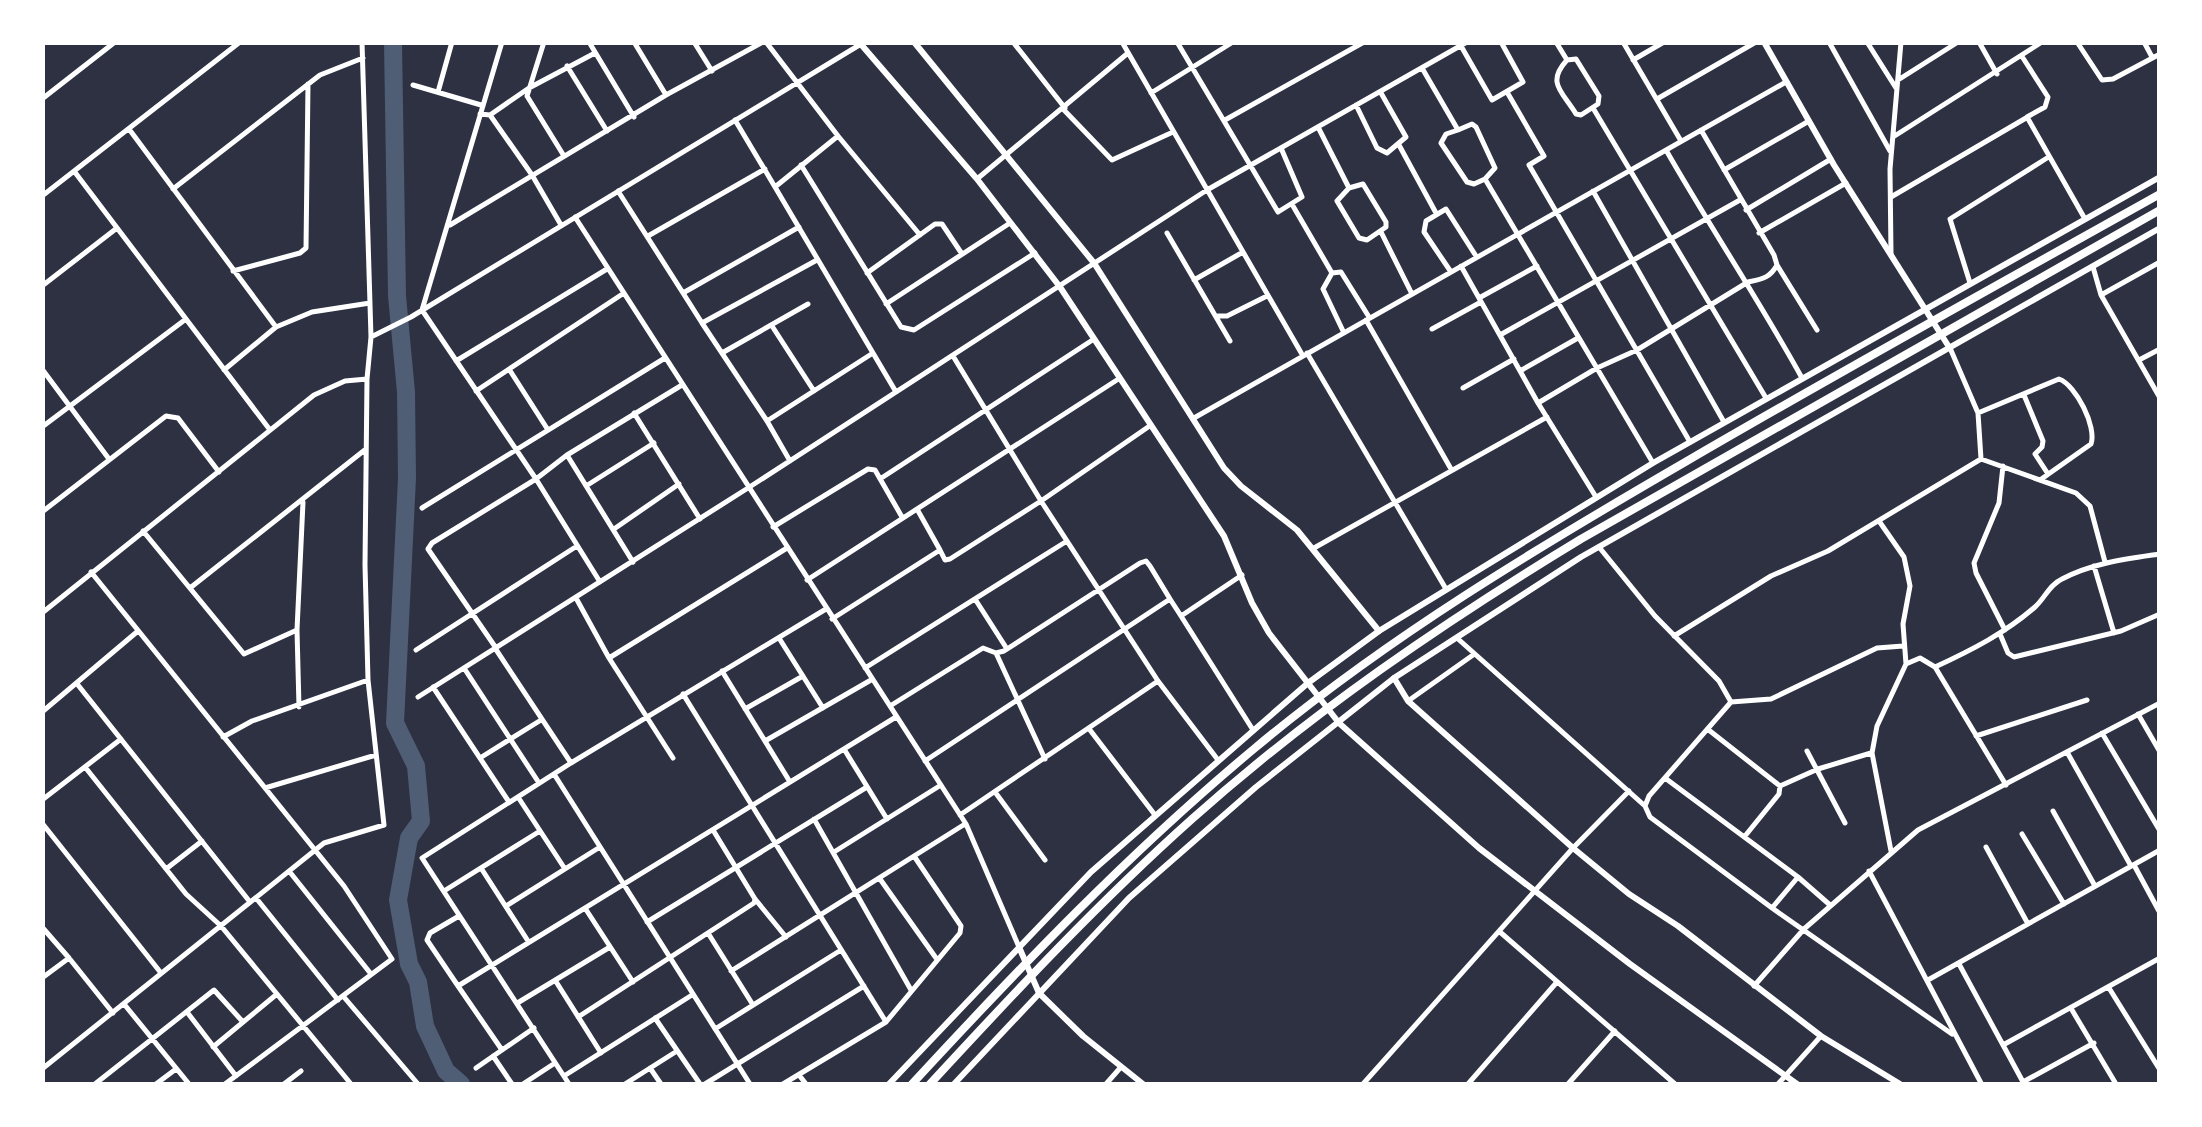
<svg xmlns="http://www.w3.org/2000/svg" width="2202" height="1127" font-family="Arial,sans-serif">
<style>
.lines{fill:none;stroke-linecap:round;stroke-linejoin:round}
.river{stroke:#4f5d75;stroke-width:18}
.minor{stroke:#fff;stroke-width:5}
.tertiary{stroke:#fff;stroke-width:6}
.secondary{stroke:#fff;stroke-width:6}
.trunk{stroke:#fff;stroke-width:8}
</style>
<rect width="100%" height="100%" fill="#2d3142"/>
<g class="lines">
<!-- river -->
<path class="river" d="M393,42L397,296L406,392L407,478L395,723L416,766L421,821L409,838L398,900L409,964L418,982L425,1026L446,1071L461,1084"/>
<!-- minor -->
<path class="minor" d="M544,42L527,96L564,156
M589,42L634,117
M634,42L666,95
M694,42L712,71
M1013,42L1065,108
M1122,42L1303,356
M1177,42L1278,212L1302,197L1281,148
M1556,42L1567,60L1576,59L1599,96L1598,104L1581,115L1576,114C1562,91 1546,83 1567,60
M1623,42L1681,141
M1829,42L1890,151
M1867,42L1896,88
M1979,42L1997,74
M2077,42L2102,80L2113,79L2160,54
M2144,42L2152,57
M1461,46L1492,100L1523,82L1501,42
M2023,58L2048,97L2045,107L2027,117L2085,219
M1633,60L1664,42
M567,66L607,131
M1422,68L1458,130L1446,134L1441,143L1467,182L1474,184L1485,179L1495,168L1476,127L1472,124L1458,130
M1898,80L1958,42
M413,85L481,105
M438,92L452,42
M1507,92L1544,156L1529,165L1690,442
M1151,93L1233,42
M42,99L115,42
M1657,99L1756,42
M1356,105L1377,148L1387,153L1406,137L1381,93
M1593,108L1766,398
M1064,110L1112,160L1173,132
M480,114L490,115L529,88L595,53
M490,115L532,175L561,225
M735,120L775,187L838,136L766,42
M1225,120L1364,42
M1318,127L1349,188L1363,184L1386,222V227L1367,240L1359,238L1337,201L1349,188
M129,129L276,327
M838,136L920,235
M1893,137L2042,42
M1399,145L1436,213
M1666,150C1710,227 1759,300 1802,378
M801,165L901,327L914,330L1035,253
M1724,170L1809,121
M74,171L270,430
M977,179L1128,53
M1485,179L1653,463
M775,187L896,392
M173,189L320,75L363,58
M618,191L683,293L799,227
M1593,191L1724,422
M42,196L240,42
M1891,197L2026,118
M1293,206L1332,273
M1746,210L1831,159
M575,217L966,824L1019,947
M450,225L666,95L763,42
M1381,232L1412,294
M1167,233L1230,341
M1759,233L1846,183
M648,236L765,169
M1891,254L1890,169L1901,42
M1777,265L1817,330
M1461,266L1538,403L1596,497
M2093,267L2101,295L2160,398
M233,271L300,253L306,248L308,84
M1451,272L1424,232L1426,221L1446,209L1476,256
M867,273L935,224H942L962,254
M1194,280L1243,252
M1970,283L1950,219L2047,158
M42,286L117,228
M683,293L702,323L817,260
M2101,295L2160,262
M1479,298L1537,266
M886,304L1010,223
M1218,316H1227L1267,296
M1366,320L1451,469
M702,323L767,421L873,353
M772,326L814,391
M1432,329L1481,302
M1344,333L1323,289L1332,273L1341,272L1369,317
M1500,335L1740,200
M371,337L411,317L861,44
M722,353L808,304
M1307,353L1446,589
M2139,360L2160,349
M456,361L607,269
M42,369L109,459
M509,369L548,430
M224,370L276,327L312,312L370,303
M1520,371L1578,338
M1463,388L1514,359
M476,391L624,293
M2024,395L2043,441L2042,447L2035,454L2048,474
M1538,403L1597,368L1637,350L1748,282C1762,279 1770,278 1777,265L1774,255L1701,130
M634,413L700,519
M1978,413L2059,379C2076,385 2097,427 2091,444L2040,480
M1194,418L1786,82
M767,421L790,461
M1151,425L1041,501L1158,681L1218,760
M42,427L186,319
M567,455L633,562
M1981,459L2076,493L2090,506L2105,562
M2003,466L1999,503L1974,563L1976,573L2005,630
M880,479L1094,339
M586,486L654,443
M422,508L665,358
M917,509L940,550
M42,512L166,416L178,418L219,472
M1879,521L1904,557L1910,586L1903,624L1906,664L1877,726L1872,753L1891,851
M773,527L868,469L875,470L902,517
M614,529L679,484
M143,531L244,654L297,630L303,502
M1599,547L1655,616L1719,681L1731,702L1649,796L1645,806L1650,817L1772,908L1952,1034
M1314,548L1547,417
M2094,566L2114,633
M91,572L344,886L392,959L225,1084
M807,580L1120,378
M600,582L536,479L567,455L682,385
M190,588L366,449
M576,598L609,658
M975,599L1007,649
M42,613L314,395L345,381L367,379
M1181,616L1253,730
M832,619L940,550L945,560L950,559L1041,501L953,356
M297,630L299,707
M2000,634L2008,653L2014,657L2121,631L2160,614
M1674,636L1771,576L1828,551L1981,459L1978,413L1950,348
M779,638L823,708
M1457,638L1645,806
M495,648L571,763L826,609
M496,648L428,549L432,543L536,479L422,310L502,42
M416,650L577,546
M996,653L1045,759
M1906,664L1920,658L1935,667L2006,785
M1935,667C1972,650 2005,633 2035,607C2045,598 2049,585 2062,579C2092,563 2126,559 2160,554
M464,668L539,783
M865,668L1067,541
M722,671L790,782
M78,685L250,902
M433,687L509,802
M683,694L886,1022L783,1084
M418,697L748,488L1207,190L1467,42
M1408,701L1473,655
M1731,702L1771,699L1877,648L1903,646
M890,706L983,648L996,653L1004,651L1140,563L1146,561L1150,566L1170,599
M745,709L803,676
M42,712L138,631
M2138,714L2160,752
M1090,730L1155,815
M1710,731L1780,786L1779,794L1745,836
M2102,733L2160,831
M1976,736L2087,700
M223,737L252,721L368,680
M765,741L871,680
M844,749L887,819
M1807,751L1845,823
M2067,752L2131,866
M480,758L541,720
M673,758L609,658L787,548
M925,761L1170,599L1181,616L1242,575
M85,767L186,894L221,926L351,1084
M554,774L750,1084
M1665,778L1798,877L1772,908
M1780,786L1818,769L1871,753
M265,788L376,755
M995,792L1045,860
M518,797L565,869
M42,800L121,739
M2053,811L2095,886
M960,815L1158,681
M814,819L911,990
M42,823L161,973
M713,830L755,899L786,937
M2022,834L2064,904
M1986,847L2028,924
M834,852L941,785
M2134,865L2160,913
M481,868L528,941
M166,869L202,841
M289,871L371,974
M1869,871L1981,1083
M1798,877L1830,905
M880,879L936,958
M444,891L540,831
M256,898L338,1000
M506,906L600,847
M585,908L633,982
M647,922L867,787
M42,927L69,958L42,978
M1500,932L1675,1084
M708,933L753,1005
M69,958L113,1013
M1959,964L2003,1045
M731,971L965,824
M555,980L601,1053
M1928,980L2160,850
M458,986L427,940L430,933L459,916
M1754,986L1804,929L1918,830L2160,703
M2109,988L2160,1070
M343,996L418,1084
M519,1002L610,947
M124,1004L189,1084
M2072,1010L2116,1084
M187,1012L236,1076
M578,1017L754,903L755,899
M655,1018L700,1084
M886,1022L960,933L961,926L914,856
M715,1029L841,950
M2094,1043L2023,1082L2003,1045L2160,958
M213,1047L277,994
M502,1050L458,986L896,717
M493,1056L512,1084
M476,1068L534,1028
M650,1068L661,1084
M42,1069L324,843L384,825L368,680L365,565L367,379L371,337L362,42
M799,1075L806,1084
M564,1076L692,995
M95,1084L214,990L243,1022
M156,1084L176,1069
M284,1084L301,1071
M523,1084L555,1063
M569,1084L422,858L571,763
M625,1084L677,1051
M705,1084L864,986
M1106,1084L1121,1067
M1363,1084L1573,848L1629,791
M1468,1084L1557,982
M1568,1084L1615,1031
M1778,1084L1821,1036"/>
<!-- tertiary -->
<path class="tertiary" d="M859,42L977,179L1060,287L1224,536L1252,603L1269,633L1339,723L1479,848L1630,964L1797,1084
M914,42L1094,263L1224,468L1241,486L1297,530L1379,631
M1764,42L1834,165L1949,347
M1394,678L1408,701L1573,848L1629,894L1678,926L1821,1036L1900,1084
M1019,947L1039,993L1083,1036L1143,1084"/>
<!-- secondary -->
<path class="secondary" d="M889,1084L1091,872L1308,683L1379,631L1653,463L2160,177
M954,1084L1129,898L1256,787L1394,678L1581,557L2160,228"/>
<!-- trunk -->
<path class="trunk" d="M912,1084C1021,966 1131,851 1255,748C1388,637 1537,548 1687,461C1843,370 2001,283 2160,194
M930,1084C1014,993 1099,902 1192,819C1312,712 1444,622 1581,539L2160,210"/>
</g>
<!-- border -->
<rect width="2202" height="1127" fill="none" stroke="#ffffff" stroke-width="90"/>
</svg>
